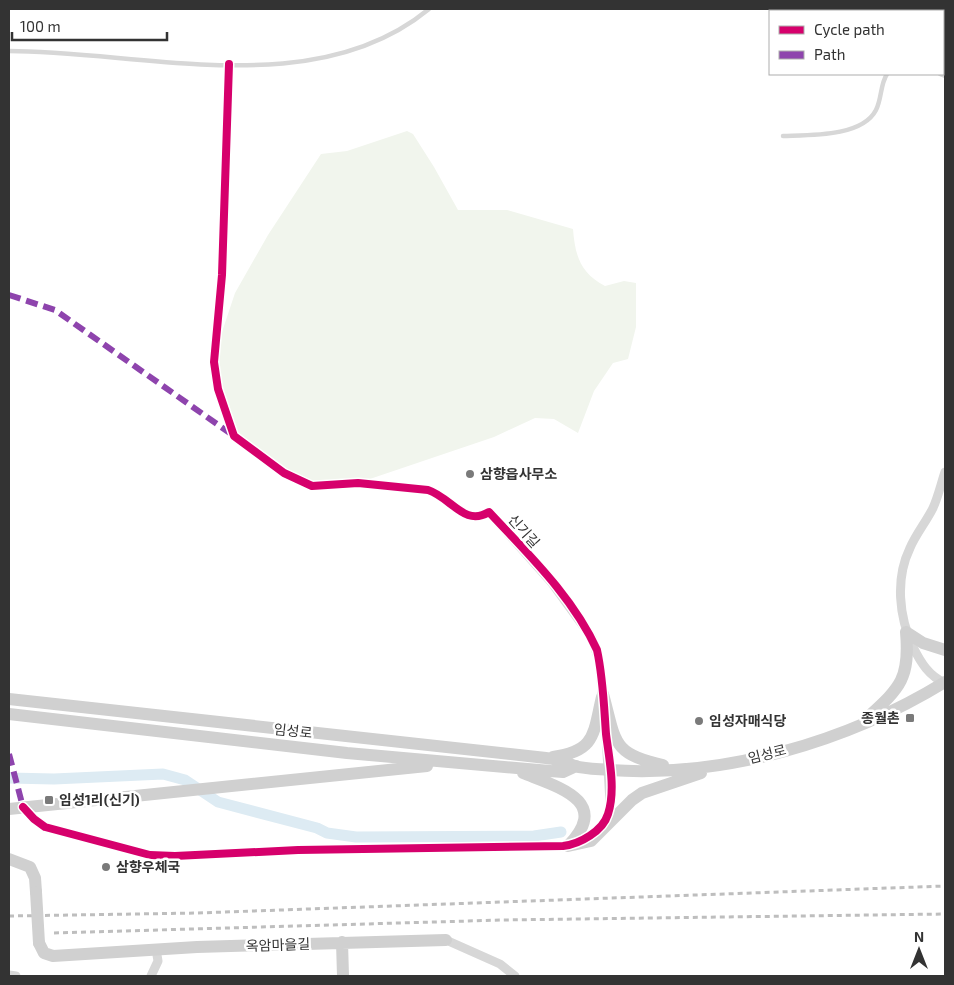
<svg xmlns="http://www.w3.org/2000/svg" width="954" height="985" font-family="'Exo 2','Noto Sans KR',sans-serif">
<style>
.green{fill:#f1f5ed}
.lines{fill:none;stroke-linecap:round;stroke-linejoin:round}
.canal{stroke:#ddebf3;stroke-width:11}
.lane{stroke:#d7d7d7;stroke-width:4.5}
.street{stroke:#d7d7d7;stroke-width:9}
.secondary{stroke:#d0d0d0;stroke-width:12}
.rail{stroke:#bebebe;stroke-width:3;stroke-dasharray:5 4;stroke-linecap:butt}
.secondary-bridge{stroke:#d0d0d0;stroke-width:12}
.quiet{stroke:#8e44ad;stroke-width:6;stroke-dasharray:12 6;stroke-linecap:butt}
.cycleway-casing{stroke:#fff;stroke-width:11}
.cycleway{stroke:#d6006c;stroke-width:8}
.poi-dot{fill:#7a7a7a;stroke:#fff;stroke-width:2}
.labels{text-anchor:middle;stroke-width:5;stroke-linejoin:round;paint-order:stroke}
.poi-label{font-size:14px;font-weight:bold;fill:#333;stroke:#fff;text-anchor:start}
.street-label{font-size:14px;fill:#333;stroke:#fff}
</style>
<rect width="100%" height="100%" fill="#fff"/>
<!-- green -->
<path class="green" d="M407,131L413,134L434,167L458,210H507L573,229C575,255 580,273 605,286L624,281L636,283V327L628,359L613,363L594,391L578,433L554,419L535,418L494,437L358,483L312,486L234,436L215,353L235,293L268,235L321,154L347,151Z"/>
<g class="lines">
<!-- canal -->
<path class="canal" d="M9,778L54,779L163,774L185,780L218,802L317,828L327,833L356,837L534,836L561,832"/>
<!-- lane -->
<path class="lane" d="M893,11L894,9
M9,51C143,51 315,103 429,9
M940,74L945,76
M783,136C810,135 862,137 876,110C882,98 880,85 887,74"/>
<!-- street -->
<path class="street" d="M229,64L222,275L214,362L218,389L234,436L284,473L312,486L358,483L428,490C452,498 464,527 489,512L552,583L592,638L599,661L603,699
M945,472C941,484 938,497 933,508C926,522 916,534 910,548C895,579 899,617 913,647C921,663 929,676 945,683
M23,807L34,819L45,827L150,855L175,856L298,850L563,846L573,844
M603,825L608,815L610,802L605,720
M446,940L500,964L515,976
M9,975L16,976
M151,976L158,961L156,949"/>
<!-- secondary -->
<path class="secondary" d="M906,632L923,643L945,650
M603,694C616,741 611,754 663,765
M9,699L546,758C557,759 565,762 575,766C585,769 598,769 609,770C724,778 847,742 945,682
M9,714L347,753L550,771L563,772L576,766
M868,717C901,687 910,678 906,632
M553,757C596,751 593,734 602,697
M523,773C558,787 612,801 568,846
M9,809L427,766
M568,846L591,841L632,800L642,793L701,773
M9,859L30,867L35,878L36,892
M342,942L343,976
M39,943L44,953L53,956L197,947L446,940"/>
<!-- rail -->
<path class="rail" d="M9,916L198,913L945,886
M54,933L503,920L945,914"/>
<!-- secondary-bridge -->
<path class="secondary-bridge" d="M36,892L39,943"/>
<!-- quiet -->
<path class="quiet" d="M9,295L55,310L234,436
M9,754L23,807"/>
<!-- cycleway casing -->
<g class="cycleway-casing">
<path id="cycleway" d="M23,807L34,819L45,827L150,855L175,856L298,850L563,846C580,844 603,831 608,814C616,790 609,758 606,734C604,706 603,677 597,650C573,597 528,554 489,512C464,527 452,498 428,490L358,483L312,486L284,473L234,436L218,389L214,362L222,275L229,64"/>
</g>
<!-- cycleway -->
<use href="#cycleway" class="cycleway"/>
</g>
<!-- markers -->
<g class="poi-dot">
<circle cx="470" cy="474" r="5"/>
<rect x="905" y="713" width="10" height="10" rx="2.5"/>
<circle cx="699" cy="721" r="5"/>
<rect x="44" y="795" width="10" height="10" rx="2.5"/>
<circle cx="106" cy="867" r="5"/>
</g>
<g class="labels">
<!-- poi labels -->
<g class="poi-label">
<text x="480" y="479">삼향읍사무소</text>
<text x="900" y="723" text-anchor="end">종월촌</text>
<text x="709" y="726">임성자매식당</text>
<text x="59" y="805">임성1리(신기)</text>
<text x="116" y="872">삼향우체국</text>
</g>
<!-- street labels -->
<g class="street-label">
<text transform="translate(524 531) rotate(48)" y="5">신기길</text>
<text transform="translate(293 731) rotate(6)" y="5">임성로</text>
<text transform="translate(767 754) rotate(-14)" y="5">임성로</text>
<text transform="translate(278 945) rotate(-2)" y="5">옥암마을길</text>
</g>
</g>
<!-- border -->
<rect width="954" height="985" fill="none" stroke="#333333" stroke-width="20"/>
<!-- legend -->
<rect x="769" y="10" width="175" height="65" fill="#ffffff" stroke="#adadad"/>
<rect x="779" y="26" width="25" height="8" fill="#d6006c" stroke="#adadad"/>
<text x="814" y="35" font-size="15" fill="#333333">Cycle path</text>
<rect x="779" y="51" width="25" height="8" fill="#8e44ad" stroke="#adadad"/>
<text x="814" y="60" font-size="15" fill="#333333">Path</text>
<!-- north arrow -->
<g transform="translate(919 950)" stroke="#ffffff" stroke-width="4" paint-order="stroke">
<path d="M0-4L9 19L0 12L-9 19Z" fill="#333333"/>
<text y="-8" font-size="14" font-weight="bold" text-anchor="middle" fill="#333333">N</text>
</g>
<!-- scale -->
<path d="M12 32v8h155v-8" fill="none" stroke="#333333" stroke-width="2.5"/>
<text x="20" y="32" font-size="15" fill="#333333" stroke="#ffffff" stroke-width="4" paint-order="stroke">100 m</text>
</svg>
